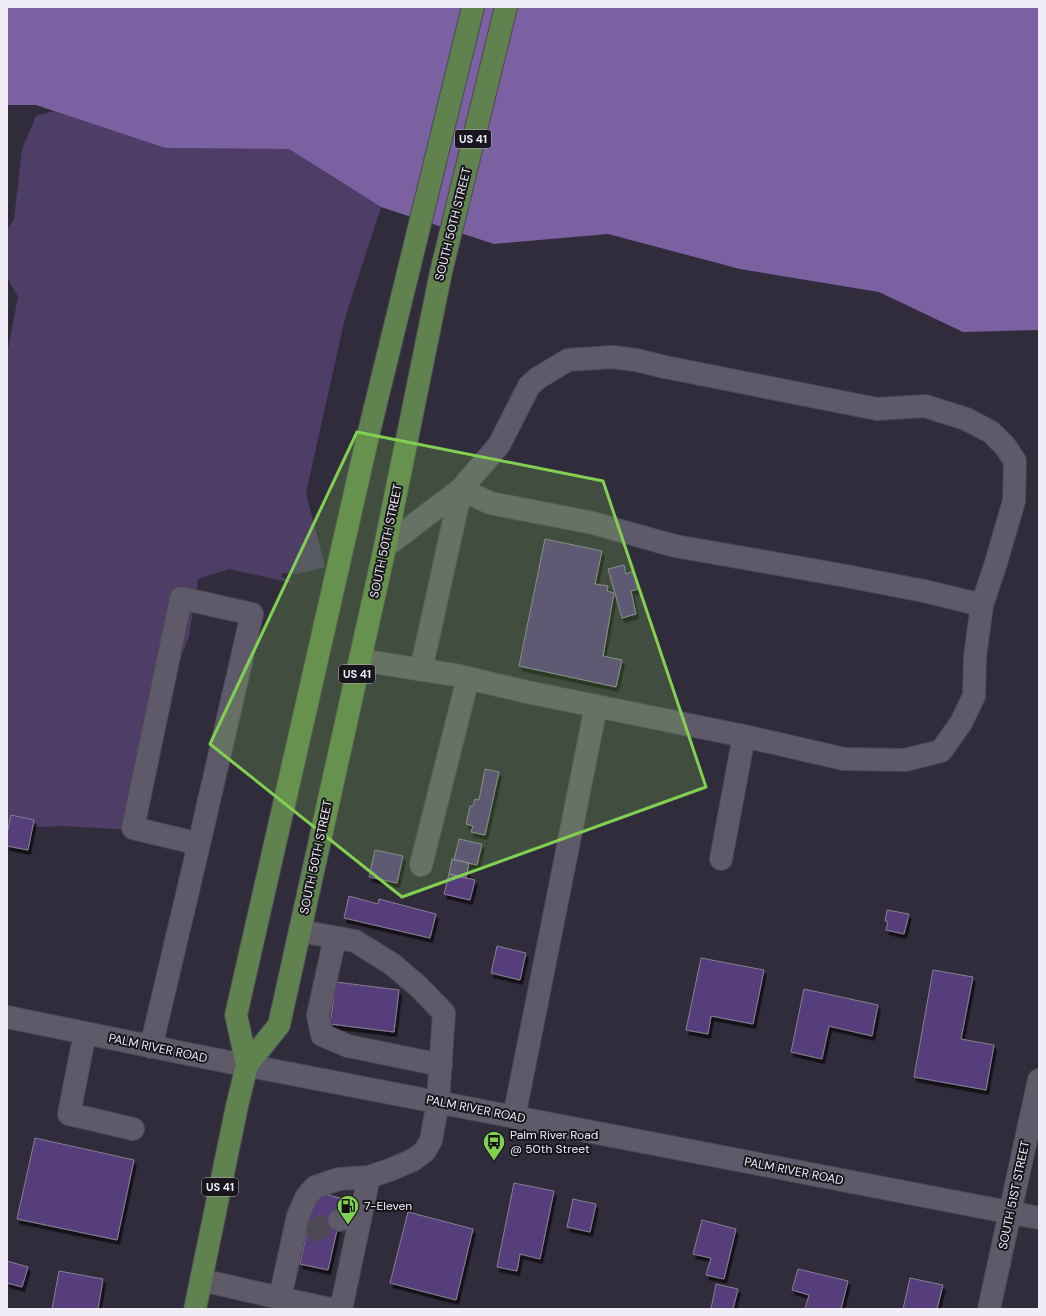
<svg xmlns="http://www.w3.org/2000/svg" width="1046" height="1316" font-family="'DM Sans',sans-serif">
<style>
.green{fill:#4e3e67}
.water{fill:#7b61a2}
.building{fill:#573d7b;stroke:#868092;filter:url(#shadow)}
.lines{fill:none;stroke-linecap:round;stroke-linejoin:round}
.minor-tunnel{stroke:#4e4957;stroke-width:22;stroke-dasharray:22 11;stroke-linecap:butt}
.minor-casing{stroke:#4d4854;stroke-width:24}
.major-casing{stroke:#4d4854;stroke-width:24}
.minor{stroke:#5f5a6a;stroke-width:22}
.major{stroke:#60824e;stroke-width:22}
.marked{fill:#81d051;fill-opacity:0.2;stroke:#81d051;stroke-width:3;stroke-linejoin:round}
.labels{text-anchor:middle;stroke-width:4;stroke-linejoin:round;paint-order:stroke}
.shield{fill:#18161c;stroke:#afacb5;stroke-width:1}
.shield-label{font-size:11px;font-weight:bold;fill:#f0edf7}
.street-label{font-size:12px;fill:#f0edf7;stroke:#18161c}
.poi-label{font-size:12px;fill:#f0edf7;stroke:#18161c;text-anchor:start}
</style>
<defs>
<filter id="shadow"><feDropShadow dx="2.5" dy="4.5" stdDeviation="0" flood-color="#0009"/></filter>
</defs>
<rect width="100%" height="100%" fill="#312c3b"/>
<!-- green -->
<path class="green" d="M54,111L165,148L289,149L381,207L345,318L306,493L325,567L297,574L282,573L281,577L297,584L229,569L198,579L189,636L175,672L161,724L159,763L133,830L61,826L24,828L7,825V354L18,297L7,277V230L14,219L22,149L36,116Z"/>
<!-- water -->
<path class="water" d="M7,7H1039V330L963,332L879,292L740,269L608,234L494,244L381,207L289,149L165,148L36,105H7Z"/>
<!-- building -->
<path class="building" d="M545,539L602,551L595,584L608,586L607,591L614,593L603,656L622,660L616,687L519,666Z
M624,565L626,574L633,571L638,589L631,591L636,614L622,618L608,569Z
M485,769L499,772L485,835L471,832L473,826L466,824L470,806H473L475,799L479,800Z
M11,815L34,820L28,850L7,846V834Z
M459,839L482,844L477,865L454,860Z
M375,850L403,856L397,883L369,877Z
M452,859L469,863L466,878L449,874Z
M449,874L475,880L470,900L444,894Z
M349,896L378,904L379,899L436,914L430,938L344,918Z
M887,910L909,914L904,934L886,930L888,922L885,921Z
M497,946L526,953L520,980L491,973Z
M701,958L764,970L753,1024L711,1016L708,1034L686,1030Z
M933,970L973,977L961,1039L994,1045L986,1090L914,1077Z
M336,982L399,990L394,1032L330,1024Z
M804,989L878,1005L872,1036L829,1026L822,1059L791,1052Z
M35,1138L134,1160L117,1240L17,1219Z
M514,1183L554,1191L540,1259L520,1254L517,1271L497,1267Z
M315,1192L344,1199L328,1270L300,1264Z
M573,1199L596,1204L590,1232L567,1227Z
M408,1212L473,1229L456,1300L390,1283Z
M702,1220L736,1229L724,1279L706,1275L711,1258L693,1254Z
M7,1261L28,1267L22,1287L7,1283Z
M798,1269L848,1281L841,1309H805L809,1295L792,1290Z
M59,1271L103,1279L98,1309H52Z
M910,1278L943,1285L937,1309H903Z
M716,1284L738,1289L733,1309H711Z"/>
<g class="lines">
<!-- minor-tunnel -->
<path class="minor-tunnel" d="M307,1233L339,1220"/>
<!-- minor casing -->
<g class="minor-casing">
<path id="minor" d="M360,660L455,675L527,692L744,736L844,759L905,760L941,751L961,723L974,696L975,657L982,605L995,566L1014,501L1015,461L1005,446L991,432L966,419L925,406L877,409L665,367L636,360L612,357L568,360L538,378L529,386L499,445L461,489L385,547
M421,670L461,489L490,503L593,523L675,546L841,575L924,591L982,605
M721,859L744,736
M421,865L468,678
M335,938L318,1015L322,1035L348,1046L441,1065
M7,1017L203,1057L1039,1218
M85,1033L69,1114L133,1129
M151,1047L199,844L252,614L181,598L133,828L199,844
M514,1117L596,706
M339,1220L361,1213
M201,1280L280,1298L298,1216L307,1196L315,1187L339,1179L369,1177L392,1169L413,1160L425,1151L431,1140L438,1102L444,1013L419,987L392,964L355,941L300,931
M280,1298L330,1309
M341,1309L369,1177
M989,1309L1039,1080"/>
</g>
<!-- major casing -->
<g class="major-casing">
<path id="major" d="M247,1065L236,1015L367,440L473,7
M195,1309L237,1106L247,1065L279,1025L385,547L441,272L506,7"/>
</g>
<!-- minor -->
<use href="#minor" class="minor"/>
<!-- major -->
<use href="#major" class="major"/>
</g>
<!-- marked area -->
<path class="marked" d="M357,432L603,481L706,787L402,897L210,744Z"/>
<!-- icons -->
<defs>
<g id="bus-pin" transform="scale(1.15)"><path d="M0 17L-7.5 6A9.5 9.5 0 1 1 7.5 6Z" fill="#81d051" stroke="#18161c"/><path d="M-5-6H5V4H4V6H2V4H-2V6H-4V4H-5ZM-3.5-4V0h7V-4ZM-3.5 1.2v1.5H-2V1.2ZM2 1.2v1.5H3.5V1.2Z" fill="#111"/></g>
<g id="fuel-pin" transform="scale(1.15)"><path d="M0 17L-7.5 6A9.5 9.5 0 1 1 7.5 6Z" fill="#81d051" stroke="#18161c"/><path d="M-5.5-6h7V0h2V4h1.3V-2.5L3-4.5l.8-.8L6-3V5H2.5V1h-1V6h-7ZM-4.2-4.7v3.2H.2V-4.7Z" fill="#111"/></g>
</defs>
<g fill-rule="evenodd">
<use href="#bus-pin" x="494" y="1142"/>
<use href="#fuel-pin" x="348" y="1206"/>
</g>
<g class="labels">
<!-- shield labels -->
<g class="shield">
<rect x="455" y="130" width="36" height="18" rx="3"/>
<rect x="339" y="665" width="36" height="18" rx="3"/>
<rect x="202" y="1178" width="36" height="18" rx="3"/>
</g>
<g class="shield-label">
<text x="473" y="143">US 41</text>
<text x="357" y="678">US 41</text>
<text x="220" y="1191">US 41</text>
</g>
<!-- street labels -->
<g class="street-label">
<text transform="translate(453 224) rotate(-76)" y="4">SOUTH 50TH STREET</text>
<text transform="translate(386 541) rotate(-78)" y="4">SOUTH 50TH STREET</text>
<text transform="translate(316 857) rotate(-78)" y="4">SOUTH 50TH STREET</text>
<text transform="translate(158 1048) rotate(12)" y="4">PALM RIVER ROAD</text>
<text transform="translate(476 1109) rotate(11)" y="4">PALM RIVER ROAD</text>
<text transform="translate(794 1171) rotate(11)" y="4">PALM RIVER ROAD</text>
<text transform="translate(1014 1195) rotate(-78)" y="4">SOUTH 51ST STREET</text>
</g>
<!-- poi labels -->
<g class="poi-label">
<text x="510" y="1139">Palm River Road<tspan x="510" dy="14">@ 50th Street</tspan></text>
<text x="364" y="1210">7-Eleven</text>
</g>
</g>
<!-- border -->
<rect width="1046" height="1316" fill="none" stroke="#f0edf7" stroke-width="16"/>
</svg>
